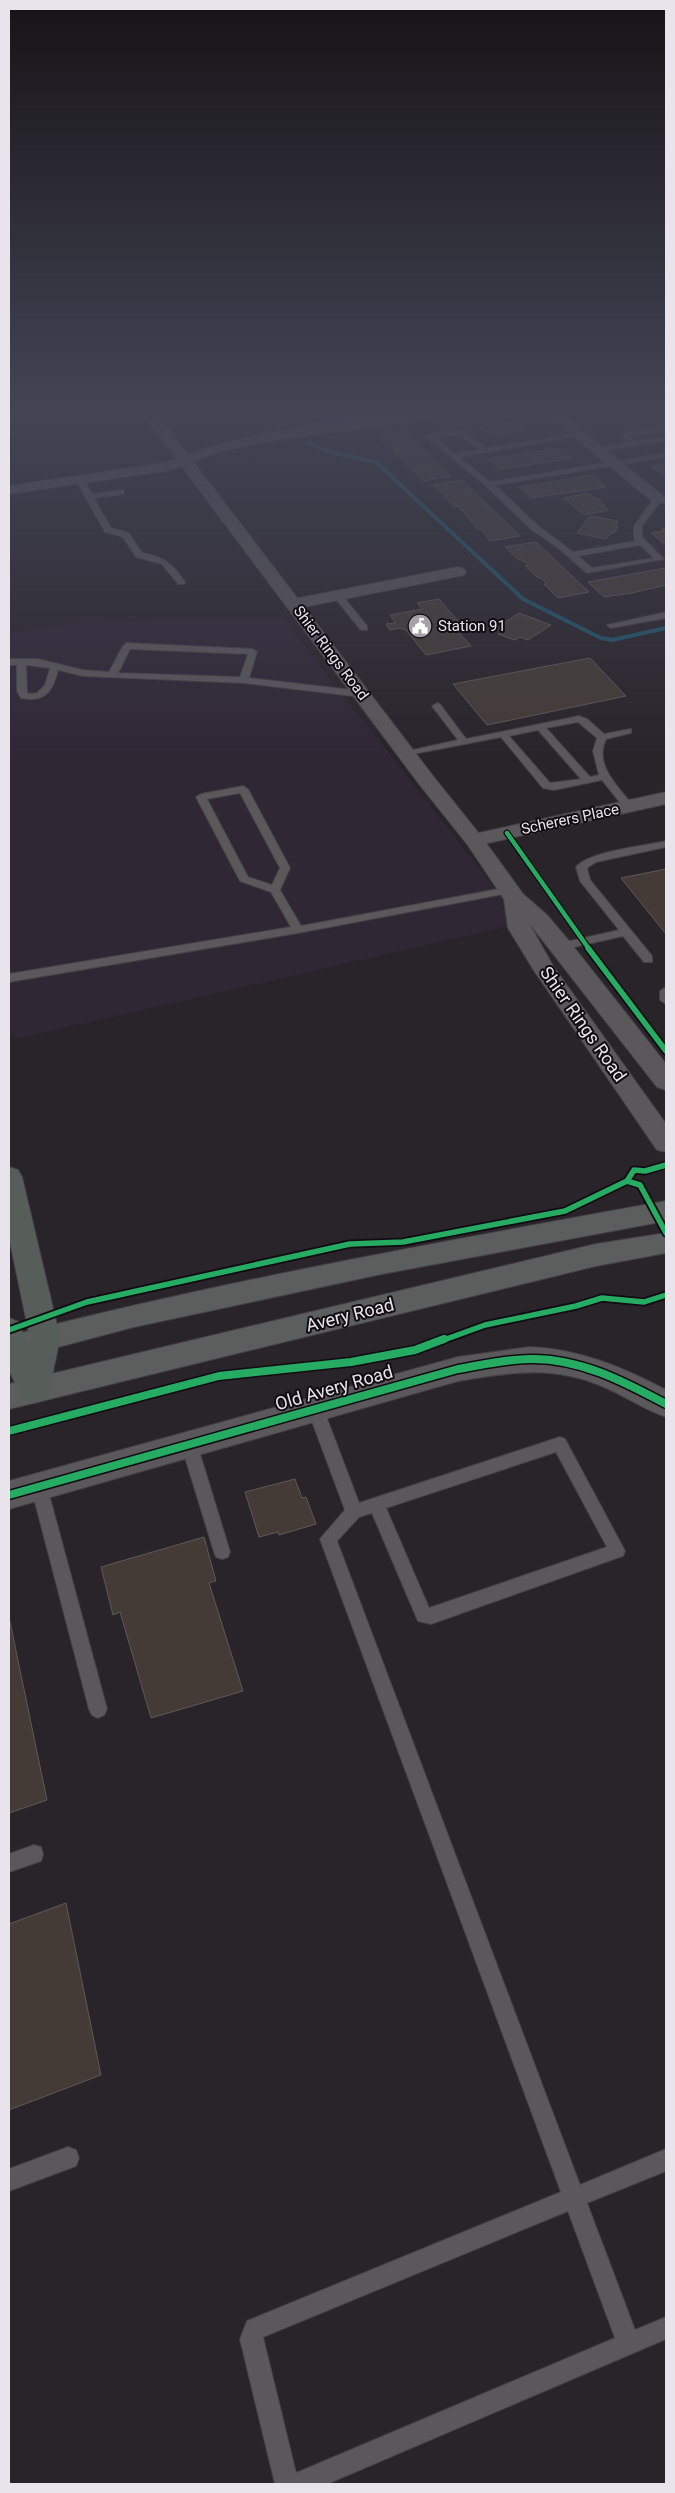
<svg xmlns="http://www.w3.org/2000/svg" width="675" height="2493" font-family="Roboto,sans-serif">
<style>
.industrial{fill:#302735}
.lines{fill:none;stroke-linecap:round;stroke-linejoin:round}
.stream{stroke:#1f566d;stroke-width:4}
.building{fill:#443b37;stroke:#5e5959}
.service-casing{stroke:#444145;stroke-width:2}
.minor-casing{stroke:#444145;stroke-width:2}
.tertiary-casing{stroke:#444145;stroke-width:2}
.secondary-casing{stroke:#444145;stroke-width:2}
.primary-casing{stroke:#444145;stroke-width:2}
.motorway-casing{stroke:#444145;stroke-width:2}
.service{fill:#5b585c;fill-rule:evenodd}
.minor{fill:#5b585c;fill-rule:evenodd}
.tertiary{fill:#5b585c;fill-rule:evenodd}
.secondary{fill:#5b585c;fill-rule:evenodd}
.primary{fill:#5b5e5d;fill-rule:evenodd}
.motorway{fill:#575e5a;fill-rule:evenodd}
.cycleway-far2-casing{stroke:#100c12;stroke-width:7}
.cycleway-far1-casing{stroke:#100c12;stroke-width:9}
.cycleway-casing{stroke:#100c12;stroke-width:11}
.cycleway-far2{stroke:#26ab63;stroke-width:4.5}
.cycleway-far1{stroke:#26ab63;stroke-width:5.5}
.cycleway{stroke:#26ab63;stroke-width:8}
.labels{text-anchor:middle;stroke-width:4;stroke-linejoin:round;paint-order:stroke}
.far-poi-label{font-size:15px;fill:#e9e3eb;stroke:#100c12;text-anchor:start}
.far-street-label{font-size:15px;fill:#e9e3eb;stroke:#100c12}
.street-label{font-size:18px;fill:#e9e3eb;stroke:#100c12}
</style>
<rect width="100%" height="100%" fill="#29242a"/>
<!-- industrial -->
<path class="industrial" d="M283,618L522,923L20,1038L9,1034V633L81,622Z"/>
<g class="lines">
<!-- stream -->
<path class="stream" d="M293,428L350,419L364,409
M306,442L326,451L376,462L523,599L601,638L612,640L666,628"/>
</g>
<!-- building -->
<path class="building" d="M618,409H666V419L638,423Z
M488,420L514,424L524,427L516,436L478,430Z
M405,432L452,476L423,481L412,471L415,470L411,466H408L392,451H396L391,446H388L378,436Z
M561,448L574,458L500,469L489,459Z
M666,464V477L650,466Z
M593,475L606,487L531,498L519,487Z
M462,480L520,536L490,541L481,529H478L458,506L455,507L444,496L446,495L433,485Z
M588,493L595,499L598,498L608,510L584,515L564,498Z
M590,516L618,521L615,527H618L614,533H610L606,539L577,533Z
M662,529H666V545L651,533L663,531Z
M536,542L589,592L558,598L544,584H547L541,578H538L525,566L528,565L522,560H519L505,547Z
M666,568V585L632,593L604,597L588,582Z
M439,599L458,621L450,623L471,646L426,655L406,630L400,628L390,630L386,624L396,623L390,615L422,609L417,603Z
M519,613L551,625L528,640L520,637L514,640L498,634L504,631L496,628Z
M590,658L626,696L487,725L453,684Z
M666,869V934L621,878Z
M295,1479L302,1498L306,1497L316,1524L279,1535L278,1532L259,1537L245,1492Z
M204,1537L216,1581L209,1583L243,1691L151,1718L120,1612L113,1615L101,1567Z
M9,1617L47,1800L9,1813Z
M66,1903L101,2075L9,2110V1924Z"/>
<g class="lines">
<!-- service casing -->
<g class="service-casing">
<path id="service" d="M666,426V430L629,436L636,441L666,437V441L597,451L593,449L629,442L621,436L623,433Z
M461,430L486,448L580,433L584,435L459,457L490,482L666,453V457L495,485L537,525L573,552L636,541L634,538V526L655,497L666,499V504L660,502L642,526V537L664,559L587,573L558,548L531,529L486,486L425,436ZM460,434L479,450L454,454L435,437ZM640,545L654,558L592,568L578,556Z
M80,478H83L92,494L124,490V494L94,498L111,528L129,533L142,553C163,556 173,564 185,582L184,584H178L162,564L136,557L123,537L105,532L76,480Z
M335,594H341L367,626V630H361L335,598Z
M666,612V618L611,628L607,625Z
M127,643L253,649L257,652L249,678L361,691L366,694L361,697L244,683L83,676L58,670C53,691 45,703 21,698L17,691V665H9V659H38L83,670L109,672L123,646ZM130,649L248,654L240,677L118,673ZM26,665L50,668L45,685L37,693L28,694L27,691Z
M437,703L440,704L466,739L579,716L587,719L604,734L631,729V733L606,739C593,766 620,788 634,807L629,810L625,809L602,780L554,790L543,788L501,737L403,756V752L458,740L432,706ZM578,722L597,738L593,751L599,775L590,777L546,728ZM538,730L581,779L550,783L509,736Z
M243,786L248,789L290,868L280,890L301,926L509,887L514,890L509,893L298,933L9,982V974L291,927L271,892L240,881L196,797L201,794ZM240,793L280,868L272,885L248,877L207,799Z
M666,841V847L596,862L587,868L590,880L652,956V962H644L623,936L561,950L557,948V944L619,930L580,881L576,867C590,851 644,846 666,841Z
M666,987V1004L660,1000V991Z
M315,1402L320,1404L323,1408L359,1503L560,1437L565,1439L625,1551L623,1556L617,1558L431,1624L418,1621L372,1513L359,1517L337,1541L580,2185L666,2149V2171L587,2203L635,2330L666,2317V2339L327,2484H275L240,2339L247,2321L561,2192L320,1539L345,1510L307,1408L310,1404ZM556,1452L607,1547L429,1608L386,1508ZM568,2211L615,2338L296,2473L263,2337Z
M189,1437L194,1439L197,1444L230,1552L228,1557L222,1559L216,1557L214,1552L181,1444L184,1439Z
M39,1480L45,1482L47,1487L107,1709L104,1715L98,1718L92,1715L89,1709L31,1487L33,1482Z
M34,1845L41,1847L43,1854L41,1861L9,1872V1854Z
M68,2147L76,2150L79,2158L76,2166L9,2191V2169Z"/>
</g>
<!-- minor casing -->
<g class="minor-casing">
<path id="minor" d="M541,409H556L663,496L666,499L663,502H653Z
M184,457L189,458L191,461L189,464L165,471L9,494V486L163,463Z
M458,567L464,569L466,572L464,575L294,609L288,608L286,604L288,600L294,599Z
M666,792V804L474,846L467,844L464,840L467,836L474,834Z
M530,1347C579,1349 623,1367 666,1390V1417C645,1410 625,1396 604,1387C553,1365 511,1372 458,1381L9,1509V1481L458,1357Z"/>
</g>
<!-- tertiary casing -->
<g class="tertiary-casing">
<path id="tertiary" d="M443,409H478L471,413L264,442L215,453L184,465L177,461L179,458C257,426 358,421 443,409Z"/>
</g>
<!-- secondary casing -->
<g class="secondary-casing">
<path id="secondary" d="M139,409H153L433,776L481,836L523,894L547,915L569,941L666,1064V1090L657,1087L529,923L553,966L666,1124V1152L657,1150L533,969L508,928L504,899L467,844L419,784Z"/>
</g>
<!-- primary casing -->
<g class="primary-casing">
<path id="primary" d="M666,1201V1221L382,1274L134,1327L9,1360V1336C226,1280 446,1241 666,1201Z
M666,1233V1253L596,1266L9,1409V1384L596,1244Z"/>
</g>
<!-- motorway casing -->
<g class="motorway-casing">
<path id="motorway" d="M9,1167L18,1170L22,1177L60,1338L49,1391L45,1400L34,1403L23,1400L9,1370V1318L19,1322L28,1350L30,1338L9,1237Z"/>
</g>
<!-- service -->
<use href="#service" class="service"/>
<!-- minor -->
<use href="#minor" class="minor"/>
<!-- tertiary -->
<use href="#tertiary" class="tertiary"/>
<!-- secondary -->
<use href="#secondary" class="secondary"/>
<!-- primary -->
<use href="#primary" class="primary"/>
<!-- motorway -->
<use href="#motorway" class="motorway"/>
<!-- cycleway-far2 casing -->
<g class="cycleway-far2-casing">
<path id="cycleway-far2" d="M507,833L589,949"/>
</g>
<!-- cycleway-far1 casing -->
<g class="cycleway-far1-casing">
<path id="cycleway-far1" d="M588,948L666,1051
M627,1181L640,1185L666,1233
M9,1330L87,1302L350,1244L403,1242L565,1211L627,1181L634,1170L645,1171L666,1165
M441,1341L485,1325L576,1306L602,1298L644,1302L666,1295"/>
</g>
<!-- cycleway casing -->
<g class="cycleway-casing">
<path id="cycleway" d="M9,1431L219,1376L351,1362L415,1350L444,1339
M9,1495L458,1369C482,1365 506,1359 530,1359C579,1358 623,1381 666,1404"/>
</g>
<!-- cycleway-far2 -->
<use href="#cycleway-far2" class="cycleway-far2"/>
<!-- cycleway-far1 -->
<use href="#cycleway-far1" class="cycleway-far1"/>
<!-- cycleway -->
<use href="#cycleway" class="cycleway"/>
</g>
<!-- sky -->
<linearGradient id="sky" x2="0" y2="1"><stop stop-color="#171417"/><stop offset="0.54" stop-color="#434555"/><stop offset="1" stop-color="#434555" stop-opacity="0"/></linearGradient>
<rect width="675" height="758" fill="url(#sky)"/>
<!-- icons -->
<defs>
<g id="civic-disc" transform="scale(1.25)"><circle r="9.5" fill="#a6a0a7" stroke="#100c12"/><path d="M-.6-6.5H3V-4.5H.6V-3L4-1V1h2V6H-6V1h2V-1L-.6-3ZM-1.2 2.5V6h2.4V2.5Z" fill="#fff"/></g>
</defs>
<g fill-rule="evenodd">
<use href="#civic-disc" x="420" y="626"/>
</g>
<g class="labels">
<!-- far-poi labels -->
<g class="far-poi-label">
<text x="438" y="631">Station 91</text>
</g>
<!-- far-street labels -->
<g class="far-street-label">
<text transform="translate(331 653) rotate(53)" y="5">Shier Rings Road</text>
<text transform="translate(570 819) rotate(-12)" y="5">Scherers Place</text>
</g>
<!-- street labels -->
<g class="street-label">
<text transform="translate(583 1024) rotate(55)" y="6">Shier Rings Road</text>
<text transform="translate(350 1315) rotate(-14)" y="6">Avery Road</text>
<text transform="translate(334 1388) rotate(-16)" y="6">Old Avery Road</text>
</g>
</g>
<!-- border -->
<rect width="675" height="2493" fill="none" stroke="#e9e3eb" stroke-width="20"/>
</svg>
